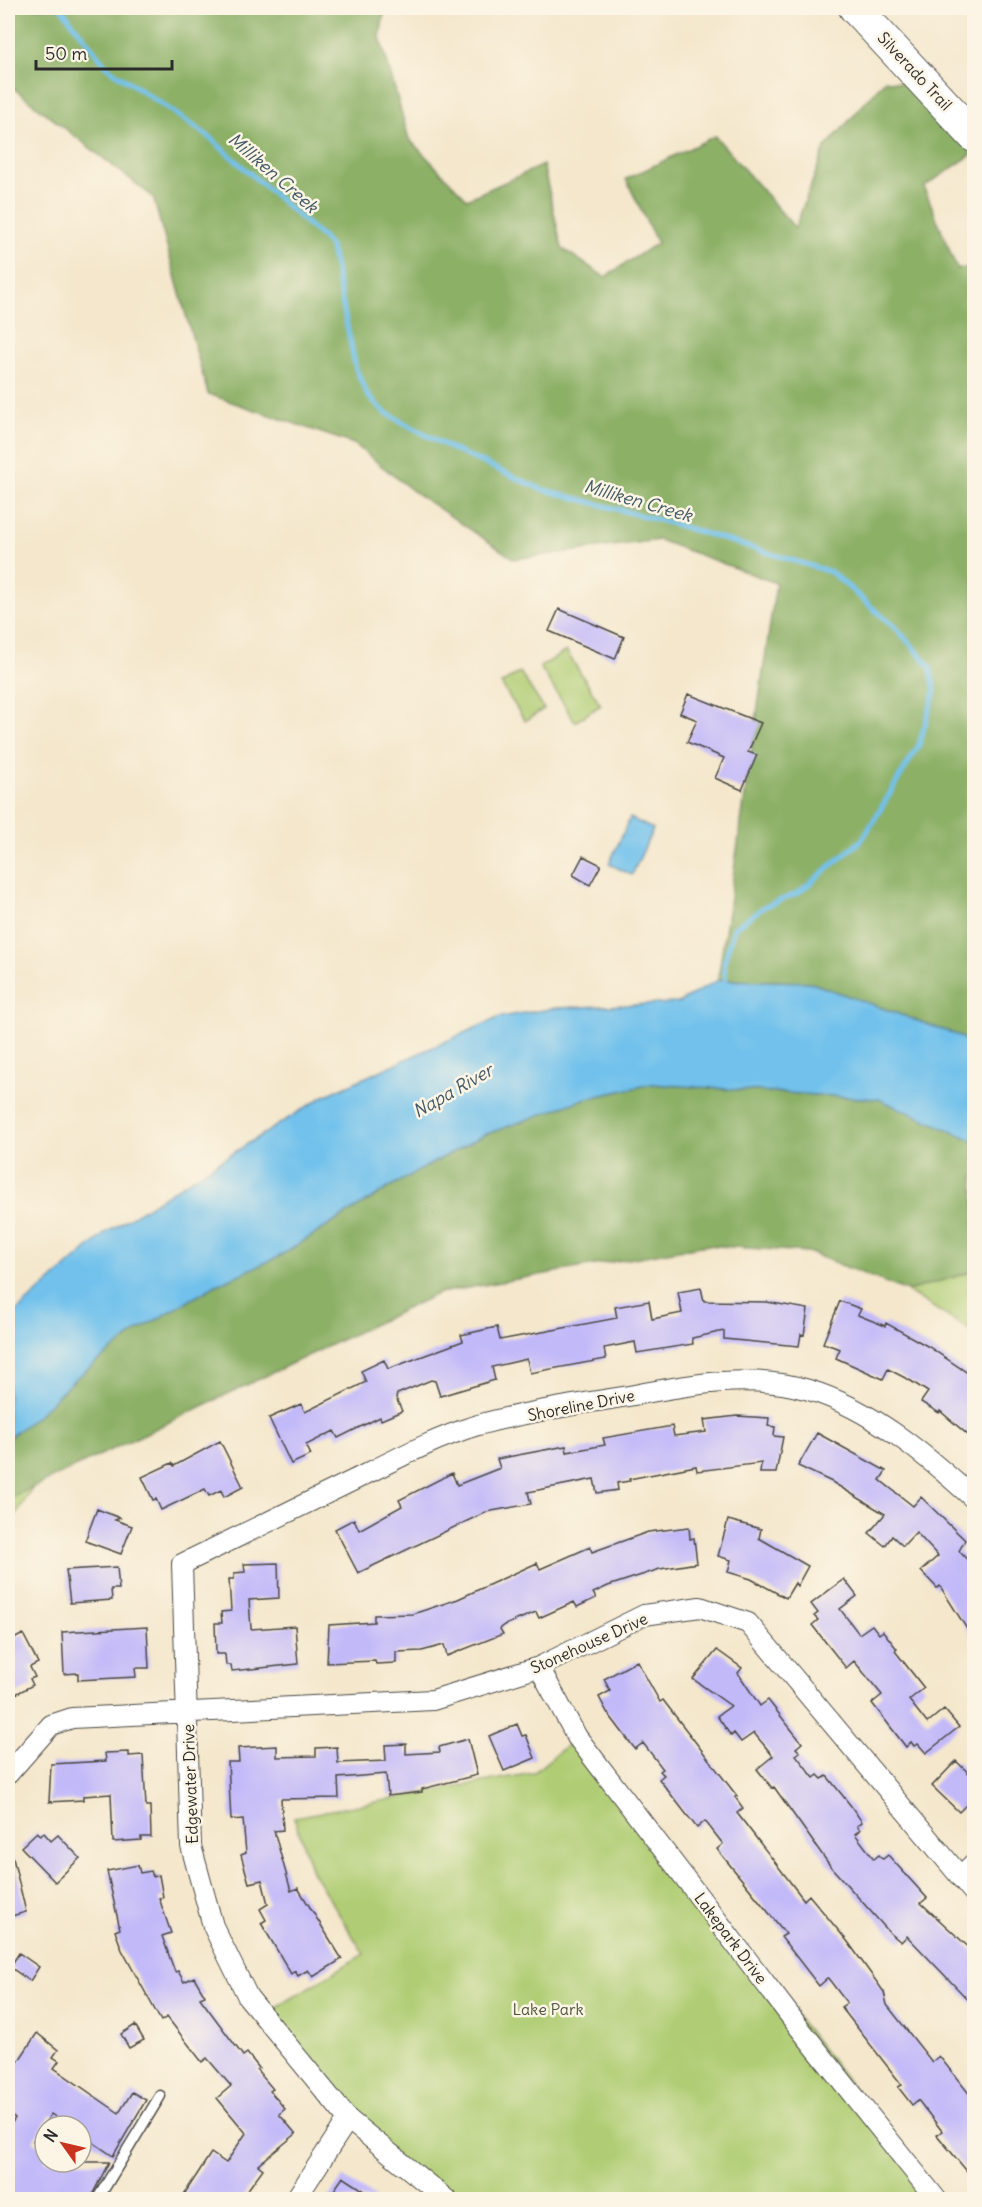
<svg xmlns="http://www.w3.org/2000/svg" width="982" height="2207" font-family="Delius,sans-serif">
<style>
.green{fill:#b0cd74;stroke:#6e7c50;stroke-width:1.5}
.forest{fill:#8cb066;stroke:#5c6e48;stroke-width:1.5}
.water{fill:#71c1ec;stroke:#4e768c;stroke-width:1.5}
.lines{fill:none;stroke-linecap:round;stroke-linejoin:round}
.stream{stroke:#71c1ec;stroke-width:5}
.building{fill:#c2b9f9}
.lane-casing{stroke:#494743;stroke-width:13}
.street-casing{stroke:#494743;stroke-width:22}
.primary-casing{stroke:#494743;stroke-width:34}
.lane{stroke:#fff;stroke-width:10}
.street{stroke:#fff;stroke-width:20}
.primary{stroke:#fff;stroke-width:32}
.labels{text-anchor:middle;stroke-width:5;stroke-linejoin:round;paint-order:stroke}
.street-label{font-size:16px;fill:#2b2b2b;stroke:#fcf5e5}
.park-label{font-size:16px;fill:#4c543d;stroke:#fcf5e5}
.water-label{font-size:18px;font-style:italic;fill:#405865;stroke:#fcf5e5}
</style>
<rect width="100%" height="100%" fill="#fcf5e5"/>
<filter id="ink" filterUnits="userSpaceOnUse"><feTurbulence type="fractalNoise" baseFrequency=".0167" numOctaves="2"/><feDisplacementMap in="SourceGraphic" scale="12" xChannelSelector="R" yChannelSelector="G"/><feConvolveMatrix kernelMatrix="1 2 1 2 8 2 1 2 1" color-interpolation-filters="sRGB"/></filter>
<filter id="wash" filterUnits="userSpaceOnUse"><feTurbulence type="fractalNoise" baseFrequency=".008" numOctaves="4" result="noise"/><feDisplacementMap in="SourceGraphic" scale="24" xChannelSelector="R" yChannelSelector="G"/><feGaussianBlur stdDeviation="1.35" result="paint"/><feColorMatrix in="noise" values="0 0 0 0 0 0 0 0 0 0 0 0 0 0 0 0 0 1.4 0 .05"/><feComposite in="paint" operator="in"/></filter>
<g filter="url(#wash)">
<rect width="100%" height="100%" fill="#f4e7cc"/>
<!-- green -->
<path class="green" d="M566,651L601,705L575,722L540,667Z
M520,672L544,709L525,721L501,684Z
M971,1272L974,1274V1333L907,1291Z
M35,1484L8,1528V1499Z
M577,1737L940,2199H447L348,2119L263,2015L364,1954L312,1871L294,1817L533,1773Z"/>
<!-- forest -->
<path class="forest" d="M8,8H385L380,37L409,139L467,199L543,165L562,248L605,277L657,243L626,179L715,136L795,228L825,148L885,80L930,88L974,136V153L924,187L957,269L974,267V1045L957,1035L809,982L718,980L776,583L659,540L514,559L413,491L354,444L208,394L153,197L8,84Z
M652,1084L878,1099L974,1141V1274L970,1272L907,1291L808,1252L706,1245L439,1293L8,1499V1438L37,1416L76,1378L137,1331L216,1285L278,1257L393,1185L484,1135L584,1099Z"/>
<!-- water -->
<path class="water" d="M630,818L653,829L632,875L609,864Z
M718,980L809,982L957,1035L974,1045V1141L878,1099L652,1084L584,1099L484,1135L393,1185L278,1257L216,1285L137,1331L76,1378L37,1416L8,1438V1319L104,1234L324,1096L500,1017L556,1008L678,1003Z"/>
<g class="lines">
<!-- stream -->
<path class="stream" d="M61,8L107,67L208,136L323,238L331,248L356,369L368,396L386,413L452,449L541,489L677,525L831,572L897,629L930,666L935,691L919,745L862,840L798,893L764,907L734,928L724,963L726,986"/>
</g>
<g id="blocks">
<!-- building -->
<path class="building" d="M559,609L624,637L615,659L549,631Z
M688,694L761,723L748,752L757,755L742,790L715,778L724,758L687,742L697,720L680,713Z
M583,856L601,865L590,885L573,875Z
M701,1288L704,1301L767,1302L808,1309L804,1335L801,1334L799,1346L724,1339V1331L692,1338L693,1344L637,1353L635,1342L604,1348L606,1359L530,1373L527,1359L492,1367L495,1380L440,1396L435,1381L431,1380L397,1394L396,1398L402,1411L381,1420L380,1417L338,1438L334,1431L306,1445L311,1455L291,1464L269,1418L301,1404L305,1412L366,1382L361,1371L384,1360L388,1369L463,1341L461,1335L497,1327L500,1340L553,1330L617,1318L615,1307L649,1301L652,1319L682,1313L678,1292Z
M840,1301L861,1309L858,1315L885,1326L886,1323L929,1347L975,1378V1441L940,1411L939,1413L921,1402L928,1392L911,1381L888,1369L883,1379L836,1358L840,1349L823,1343Z
M737,1416L769,1418L768,1426L775,1427L774,1436L783,1437L776,1473H760L761,1463L697,1471L696,1466L629,1479L630,1481L617,1483L618,1490L597,1493L594,1479L528,1492L531,1504L486,1512L358,1573L335,1529L354,1519L359,1530L402,1506L399,1500L452,1473L457,1485L500,1468L497,1459L566,1446L567,1452L605,1445L603,1438L672,1426L674,1436L706,1432L704,1420Z
M817,1433L886,1471L880,1480L913,1506L921,1497L965,1540L959,1551L975,1568V1642L940,1586L937,1588L921,1571L938,1556L916,1532L903,1546L892,1536L885,1546L869,1533L885,1514L832,1482L798,1466Z
M220,1441L243,1487L224,1497L221,1490L209,1496L205,1489L161,1510L156,1499L153,1500L142,1477L172,1463L174,1466Z
M97,1509L120,1518L115,1520L132,1526L121,1554L85,1541Z
M728,1520L761,1529L759,1538L808,1566L797,1586L795,1583L786,1598L751,1579L728,1572L731,1560L718,1556Z
M689,1527L690,1539L694,1538L697,1563L660,1569L608,1586L593,1593L596,1598L577,1607L574,1602L539,1618L536,1612L505,1625L500,1629L503,1634L447,1656L444,1645L422,1651L396,1652V1663L376,1664L375,1661L327,1663L329,1625L374,1622V1615L413,1614L458,1599L537,1563L540,1569L590,1547L592,1552L648,1532Z
M278,1563L279,1598L249,1600L251,1629L295,1626L298,1664L232,1671L231,1665H226L225,1654H216L215,1623H222L221,1612L231,1611L229,1579H234V1573L245,1572L244,1564Z
M117,1567L119,1589H111L112,1600L70,1603L66,1570Z
M844,1579L857,1596L840,1609L859,1634L872,1625L879,1634L883,1631L897,1649L895,1651L924,1688L909,1700L927,1723L944,1709L959,1727L926,1753L918,1744L914,1746L911,1742L906,1747L872,1703L882,1695L854,1661L846,1668L812,1625L818,1620L814,1616L818,1613L811,1604Z
M147,1627L149,1668H135L136,1677L78,1680V1673L64,1674L62,1632Z
M23,1634L38,1663L30,1667L35,1677L30,1679L33,1685L14,1695L8,1682V1642Z
M717,1650L742,1668L738,1673L760,1706L768,1700L802,1743L796,1748L800,1752L796,1755L814,1778L818,1775L822,1779L827,1776L851,1806L862,1822L857,1826L860,1830L855,1834L874,1859L879,1855L883,1859L888,1855L927,1898L921,1903L975,1953V2007L907,1936L901,1942L890,1933L831,1867L774,1787L772,1788L757,1769L773,1756L754,1733L741,1742L734,1733L731,1736L717,1716L731,1706L693,1679Z
M637,1661L660,1702L663,1700L737,1796L735,1797L743,1808L737,1813L804,1900L809,1895L848,1942L884,1992L887,2005L932,2062L939,2056L975,2101V2181L937,2135L942,2131L918,2100L912,2105L898,2087L902,2085L841,2007L847,2003L828,1978L819,1986L781,1937L786,1934L717,1849L723,1844L705,1821L697,1828L659,1779L664,1775L660,1771L663,1769L643,1743L635,1749L607,1712L599,1697L610,1691L604,1679Z
M517,1724L522,1736L526,1735L535,1758L504,1771L489,1736Z
M468,1739L477,1775L422,1789V1792L388,1796L386,1774L338,1778L339,1798L281,1799L283,1830L274,1831L291,1891L298,1888L342,1959L313,1977L308,1970L298,1976L295,1971L291,1974L261,1923L266,1920L260,1909L268,1904L262,1880L249,1883L241,1855L246,1853L243,1819L231,1820L228,1762H239L238,1748L277,1746V1757L316,1756V1748L337,1747L338,1763L386,1761L385,1745L406,1744V1754L440,1752L439,1747Z
M129,1752V1756L143,1755L146,1806H150L151,1837H141V1840L113,1842L111,1794L83,1796V1800L49,1802L51,1764L106,1761L105,1753Z
M956,1761L975,1779V1796L959,1812L932,1786Z
M37,1832L40,1836L44,1833L51,1841L58,1835L80,1858L55,1882L21,1847Z
M8,1858H13L26,1912L8,1917Z
M138,1865L140,1873L151,1871L153,1877L159,1875L163,1897L159,1898L171,1933L162,1936L175,1972L178,1971L184,1982L194,1977L205,1996L200,1998L243,2056L247,2053L259,2068L257,2070L273,2089L270,2091L285,2109L279,2114L296,2134L258,2165L263,2169L241,2199H181L211,2153L226,2163L246,2133L217,2098L231,2086L207,2058L202,2062L167,2017L161,2021L122,1950L115,1931L120,1929L107,1871Z
M19,1953L39,1967L30,1981L10,1967Z
M135,2025L144,2040L129,2048L121,2034Z
M37,2033L58,2050L53,2057L59,2061L54,2068L119,2113L132,2092L146,2100L113,2156L81,2134V2126H69L51,2114L33,2141L45,2149V2162H109L90,2199H8V2129L15,2118L8,2113V2077Z
M343,2177L377,2199H328Z"/>
</g>
</g>
<g filter="url(#ink)">
<use href="#blocks" fill-opacity="0" stroke="#494743" stroke-width="1.5"/>
<g class="lines">
<!-- lane casing -->
<g class="lane-casing">
<path id="lane" d="M97,2200L160,2096"/>
</g>
<!-- street casing -->
<g class="street-casing">
<path id="street" d="M539,1667L577,1737L801,2030L937,2200
M8,1774L51,1725L72,1718L433,1700L539,1667L644,1615L700,1607L748,1623L974,1893
M960,1877L974,1863
M295,2200L348,2119
M447,2200L348,2119L248,1997L213,1926L191,1846L182,1564C239,1536 296,1508 354,1480C394,1460 435,1438 478,1425C529,1411 582,1404 634,1395C692,1384 752,1373 809,1390C872,1409 927,1456 974,1499"/>
</g>
<!-- primary casing -->
<g class="primary-casing">
<path id="primary" d="M855,8L974,136"/>
</g>
<!-- lane -->
<use href="#lane" class="lane"/>
<!-- street -->
<use href="#street" class="street"/>
<!-- primary -->
<use href="#primary" class="primary"/>
</g>
</g>
<g class="labels">
<!-- street labels -->
<g class="street-label">
<text transform="translate(915 71) rotate(47)" y="6">Silverado Trail</text>
<text transform="translate(581 1405) rotate(-11)" y="6">Shoreline Drive</text>
<text transform="translate(589 1643) rotate(-24)" y="6">Stonehouse Drive</text>
<text transform="translate(190 1784) rotate(-92)" y="6">Edgewater Drive</text>
<text transform="translate(731 1938) rotate(53)" y="6">Lakepark Drive</text>
</g>
<!-- park labels -->
<g class="park-label">
<text x="548" y="2015">Lake Park</text>
</g>
<!-- water labels -->
<g class="water-label">
<text transform="translate(273 173) rotate(41)" y="6">Milliken Creek</text>
<text transform="translate(638 501) rotate(16)" y="6">Milliken Creek</text>
<text transform="translate(453 1091) rotate(-30)" y="6">Napa River</text>
</g>
</g>
<!-- margin -->
<rect width="982" height="2207" fill="none" stroke="#fcf5e5" stroke-width="30"/>
<!-- north arrow -->
<g transform="translate(63 2144) rotate(304)"><circle r="28" fill="#fcf5e5" stroke="#a8a49b" stroke-width="1.5"/>
<path d="M0-4.5L10 22L0 15L-10 22Z" fill="#c8321e"/>
<text y="-9" font-size="16" font-weight="bold" text-anchor="middle" fill="#2b2b2b">N</text>
</g>
<!-- scale -->
<path d="M36 60v9h136v-9" fill="none" stroke="#2b2b2b" stroke-width="3"/>
<text x="45" y="60" font-size="18" fill="#2b2b2b" stroke="#fcf5e5" stroke-width="4.5" paint-order="stroke">50 m</text>
</svg>
